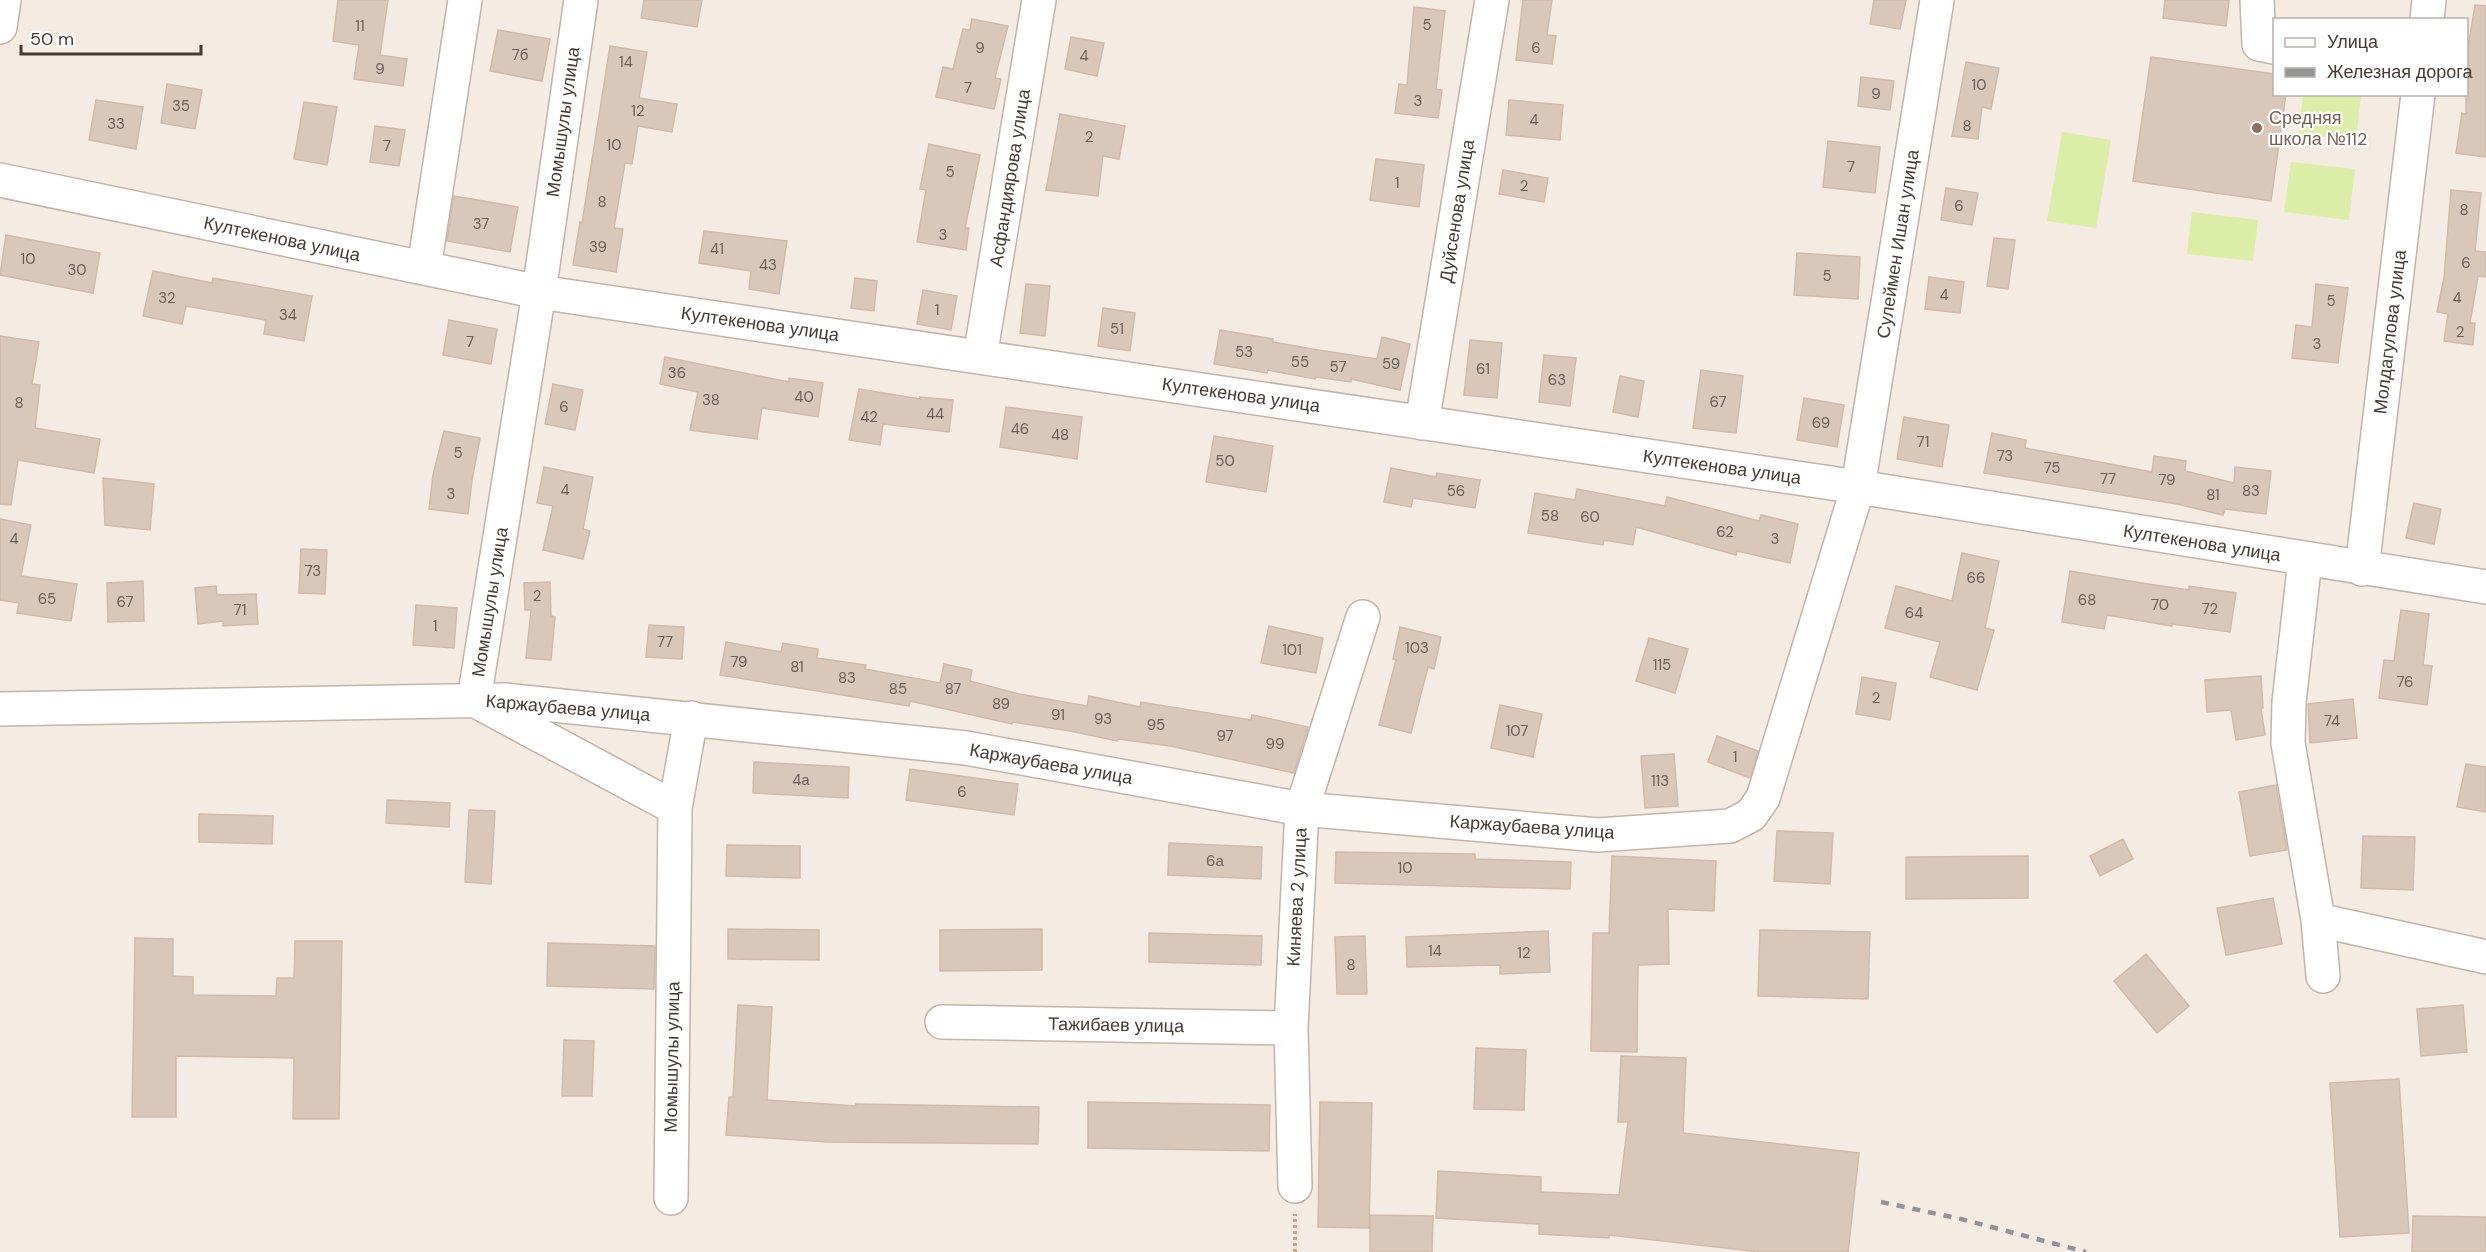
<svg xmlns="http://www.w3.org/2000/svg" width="2486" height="1252" font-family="'DM Sans',sans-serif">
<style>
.green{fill:#dbeda7}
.building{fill:#d9c7ba;stroke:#d2baaa;stroke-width:1.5}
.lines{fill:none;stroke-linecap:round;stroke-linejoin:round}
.minor-casing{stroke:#c3b4a8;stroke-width:36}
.path{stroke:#c3a995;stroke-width:4;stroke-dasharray:3 3;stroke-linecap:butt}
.minor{stroke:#fff;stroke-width:33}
.rail{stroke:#949494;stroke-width:4.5;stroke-dasharray:8 8;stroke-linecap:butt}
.education-dot{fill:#8d6e63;stroke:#fff;stroke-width:2}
.labels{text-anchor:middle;stroke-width:4.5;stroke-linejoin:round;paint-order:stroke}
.number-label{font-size:15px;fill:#6b5e55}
.education-label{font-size:18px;fill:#785e54;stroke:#fff;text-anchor:start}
.street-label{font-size:18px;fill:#463b33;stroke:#fff}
</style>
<rect width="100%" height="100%" fill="#f4ebe3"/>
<!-- green -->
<path class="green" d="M2303,95H2361L2356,140L2299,134Z
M2062,132L2111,140L2096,228L2047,221Z
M2291,162L2355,169L2349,220L2284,212Z
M2192,212L2258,220L2253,261L2187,254Z"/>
<!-- building -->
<path class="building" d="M338,0H388L380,55L407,59L403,86L354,79L359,45L333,41Z
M644,0H702L697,27L641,18Z
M1523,0H1552L1547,35L1556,36L1552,64L1516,60Z
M1874,0H1906L1900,29L1870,24Z
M2165,0H2229L2226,26L2163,18Z
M2475,5L2486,6V157L2456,153L2462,113L2466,114V59Z
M1414,7L1445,11L1436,89L1442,90L1438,118L1395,113L1399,84L1407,85Z
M972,19L1008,26L995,78L1001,79L994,109L936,97L943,67L953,69L963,29L970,30Z
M498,30L550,39L542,81L490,71Z
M1071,37L1104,43L1097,76L1065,69Z
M610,46L647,52L639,98L677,104L672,132L638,126L632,164L625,163L614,228L623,229L616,272L573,265L580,222L582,223Z
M2151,57L2274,74V94H2286L2271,201L2133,181Z
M1966,62L1999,68L1991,109L1982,107L1978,139L1952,136Z
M1861,77L1894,81L1890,110L1858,106Z
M167,84L202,90L195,129L161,123Z
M96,100L143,107L136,149L89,140Z
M1509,100L1563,105L1560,140L1506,135Z
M304,102L337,107L327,165L294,159Z
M1060,114L1125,126L1119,159L1103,156L1098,196L1046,190Z
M375,126L405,130L399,166L370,162Z
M1828,141L1880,147L1875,193L1823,187Z
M929,144L980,155L965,228H969L966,250L917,242L926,190L920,189Z
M1376,159L1424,165L1419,207L1370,200Z
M1503,170L1548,178L1544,202L1499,194Z
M1946,188L1978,193L1972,225L1941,220Z
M2451,190L2481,193L2475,251L2486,252V277L2478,276L2470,323H2475L2473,345L2444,341L2448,314L2437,312L2444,278Z
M454,196L518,207L510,252L447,241Z
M704,231L787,241L779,294L749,289L751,271L699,263Z
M6,235L100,253L93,293L0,275Z
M1994,238L2015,240L2008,289L1987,286Z
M1797,253L1860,257L1858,299L1794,295Z
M153,271L212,283L213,278L312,296L304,341L264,334L266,320L186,306L182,324L143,316Z
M1929,277L1964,282L1960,313L1925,309Z
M855,278L877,281L874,311L851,308Z
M1026,284L1050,286L1045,336L1020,333Z
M2316,284L2348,288L2338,363L2292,358L2296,325L2312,327Z
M923,290L957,296L951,330L917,324Z
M1103,308L1135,313L1130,351L1098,346Z
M449,320L497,329L491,364L443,355Z
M1220,330L1273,339V342L1312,349L1377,359L1382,337L1410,344L1400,390L1351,379V382L1316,377L1315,379L1268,370L1267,373L1214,364Z
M0,336L39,342L32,384L40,385L35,428L100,439L94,473L18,460L11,505L0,504Z
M1470,340L1502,343L1497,398L1464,395Z
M1544,355L1576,358L1570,406L1539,402Z
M665,357L789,382V378L823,383L818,417L762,408L757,439L690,430L698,392L660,384Z
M1701,370L1743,376L1736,433L1693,428Z
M1620,376L1644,381L1638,417L1613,412Z
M553,384L583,390L575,430L545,424Z
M859,389L920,399V397L953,400L949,432L883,424L880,445L849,440Z
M1804,398L1844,405L1837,447L1797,440Z
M1006,407L1082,417L1077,459L1000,447Z
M1904,417L1949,425L1942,467L1897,459Z
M444,431L480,438L472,480L468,514L429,509L433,475Z
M1992,433L2026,440L2025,448L2152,472L2154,456L2186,461L2185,471L2234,483L2235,467L2271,471L2266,514L2225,509L2223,515L2177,504L1984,473Z
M1214,436L1273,446L1266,492L1206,482Z
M544,467L593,477L583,529L590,531L583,559L543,550L553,506L537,503Z
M1391,468L1436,477L1437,473L1480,480L1475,508L1413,498L1411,507L1384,502Z
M103,478L154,484L150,530L105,525Z
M1577,489L1665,506L1667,497L1759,521L1761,515L1798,524L1790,563L1737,551L1736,555L1636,527L1633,545L1604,540L1603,545L1528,533L1535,493L1575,500Z
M2414,503L2441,509L2434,544L2406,538Z
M0,519L31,525L21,576L77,584L71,621L17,613L19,603L0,600Z
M301,549L327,550L325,594L299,593Z
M1962,553L1999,561L1985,628L1994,630L1977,690L1930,677L1940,642L1885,628L1896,586L1952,601Z
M2070,571L2148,584L2189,590V586L2236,593L2230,632L2172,624V626L2107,615L2104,629L2062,622Z
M143,581L144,621L108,622L107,583Z
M550,582L551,616L555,617L551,660L526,658L531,610H525L524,583Z
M216,586L217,595L256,594L258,624L223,626V621L198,624L195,588Z
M416,605L457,608L454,648L413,645Z
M2401,610L2429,614L2423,665L2432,666L2427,705L2379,698L2384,660L2394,661Z
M649,625L684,627L682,659L646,657Z
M1269,626L1323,638L1316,673L1261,663Z
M1400,627L1441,637L1434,669L1428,667L1411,733L1379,725L1396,660L1393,659Z
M1649,638L1688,649L1675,693L1636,681Z
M726,642L781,652L783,643L818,649L817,658L866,665L865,669L940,683L944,664L972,670L970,681L1019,694L1087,706L1089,696L1140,707L1141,702L1251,720L1252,715L1308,727L1294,773L1170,746L1118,739L1117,741L1070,731L1013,722L1012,724L910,701L909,706L720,675Z
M2261,676L2263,708H2261L2265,735L2236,740L2231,710L2207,712L2205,680Z
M1862,677L1896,683L1890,720L1856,714Z
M2353,699L2357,738L2310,743L2308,704Z
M1500,705L1542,714L1533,757L1491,748Z
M1717,736L1758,751L1750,778L1708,762Z
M1674,754L1678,806L1645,808L1641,756Z
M754,762L849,767L848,798L753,793Z
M2466,764L2486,767V812L2457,807Z
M910,769L1018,784L1014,815L906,800Z
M2276,785L2287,850L2250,856L2239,792Z
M387,800L450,803L449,827L386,823Z
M469,810L495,811L491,884L465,882Z
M199,814L273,816L272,844L199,842Z
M1777,831L1833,833L1830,884L1774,881Z
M2363,836L2415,837L2413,890L2361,888Z
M2123,839L2133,859L2100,876L2090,856Z
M1169,843L1262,847L1261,879L1168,875Z
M727,845L800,846V878L726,876Z
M1336,852L1475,854V859L1571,862L1570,889L1335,883Z
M1612,856L1716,861L1714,911L1668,909L1669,964L1638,965L1637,1052L1591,1051L1593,933H1609Z
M2028,856V898L1906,899V857Z
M2273,898L2282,944L2226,955L2217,908Z
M728,929L819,930V960L728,959Z
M1042,929V970L940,971V930Z
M1760,930L1870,932L1868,999L1758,996Z
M1548,931L1550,972L1500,974V965L1407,967L1406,937Z
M1149,933L1262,936L1261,965L1149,962Z
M1365,936L1367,994H1337L1335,937Z
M135,938L173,939V976L193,977V995L276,996L277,978H294L295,941H342L339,1119H293L294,1058L176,1056V1117H132Z
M548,943L655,946L654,989L547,986Z
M2146,954L2189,1006L2157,1033L2114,981Z
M738,1005L772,1007L767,1100L856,1106V1104L1039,1107L1038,1144L827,1142L726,1135L729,1097H733Z
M2463,1005L2467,1052L2421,1056L2417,1009Z
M564,1040L594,1041L592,1096H562Z
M1476,1048L1526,1050L1524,1110L1474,1109Z
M1621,1056L1686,1058L1683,1133L1859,1153L1848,1252H1761L1609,1235V1238L1539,1234V1224L1436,1218L1438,1171L1541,1177V1192L1619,1195L1628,1122H1618Z
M2399,1079L2409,1233L2340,1237L2330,1083Z
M1088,1102L1270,1105L1269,1151L1088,1148Z
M1320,1102L1372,1103L1369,1228L1318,1227Z
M1370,1215L1433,1216L1432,1252H1370Z
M2413,1216L2486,1217V1252H2412Z"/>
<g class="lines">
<!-- minor casing -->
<g class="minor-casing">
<path id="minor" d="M581,0L539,292L474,700L675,808L671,1198
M2257,0L2259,44L2274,47
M2427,20L2429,0
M0,27L4,0
M0,180L539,292L1858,487L2486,587
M424,268L465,0
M980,357L1039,0
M1422,423L1492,0
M2305,560L2289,702L2288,743L2318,920L2323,976
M2362,569L2418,94
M0,709L505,700L966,748L1302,809L1598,835L1730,826L1751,815L1763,798L1858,487L1937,0
M675,808L691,718
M2318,920L2486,957
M942,1022L1291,1028
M1295,1186L1291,1028L1302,809L1363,617"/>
</g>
<!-- path -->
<path class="path" d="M1295,1252V1214"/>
<!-- minor -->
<use href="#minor" class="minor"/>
<!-- rail -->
<path class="rail" d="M1881,1202L1961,1219L2086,1252"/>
</g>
<!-- markers -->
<circle class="education-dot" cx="2257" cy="128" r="6"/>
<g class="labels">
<!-- number labels -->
<g class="number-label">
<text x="1427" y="30">5</text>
<text x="360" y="31">11</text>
<text x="980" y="53">9</text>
<text x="1536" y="53">6</text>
<text x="520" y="60">7б</text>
<text x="1084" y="61">4</text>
<text x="626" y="67">14</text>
<text x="380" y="74">9</text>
<text x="1979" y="90">10</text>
<text x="968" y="93">7</text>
<text x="1876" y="99">9</text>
<text x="1418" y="106">3</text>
<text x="181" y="111">35</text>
<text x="638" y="116">12</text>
<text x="1534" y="125">4</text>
<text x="116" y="129">33</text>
<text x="1967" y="131">8</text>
<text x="1089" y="142">2</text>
<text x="614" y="150">10</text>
<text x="387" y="151">7</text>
<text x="1851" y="172">7</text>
<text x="950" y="177">5</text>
<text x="1397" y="188">1</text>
<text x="1524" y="191">2</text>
<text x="602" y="207">8</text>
<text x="1959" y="211">6</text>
<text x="2464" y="215">8</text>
<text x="481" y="229">37</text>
<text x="943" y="240">3</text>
<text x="598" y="252">39</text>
<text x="717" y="254">41</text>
<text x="28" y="264">10</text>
<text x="2466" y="268">6</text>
<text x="768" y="270">43</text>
<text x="77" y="275">30</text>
<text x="1827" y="281">5</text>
<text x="1944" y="300">4</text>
<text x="167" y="303">32</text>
<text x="2457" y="303">4</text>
<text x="2331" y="306">5</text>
<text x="937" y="315">1</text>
<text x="288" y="320">34</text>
<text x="1117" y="334">51</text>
<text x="2460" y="337">2</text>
<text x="470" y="347">7</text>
<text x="2317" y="349">3</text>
<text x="1244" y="357">53</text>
<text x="1300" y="367">55</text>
<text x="1391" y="369">59</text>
<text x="1338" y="372">57</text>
<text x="1483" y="374">61</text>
<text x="677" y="378">36</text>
<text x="1557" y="385">63</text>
<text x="804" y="402">40</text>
<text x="711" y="405">38</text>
<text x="1718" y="407">67</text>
<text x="19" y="408">8</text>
<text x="564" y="412">6</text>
<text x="935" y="419">44</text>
<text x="869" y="422">42</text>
<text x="1821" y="428">69</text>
<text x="1020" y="434">46</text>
<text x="1060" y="440">48</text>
<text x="1923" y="447">71</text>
<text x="458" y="458">5</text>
<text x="2005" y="461">73</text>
<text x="1225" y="466">50</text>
<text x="2052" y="473">75</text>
<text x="2108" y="484">77</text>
<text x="2167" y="485">79</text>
<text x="565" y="495">4</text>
<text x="1456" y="496">56</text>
<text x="2251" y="496">83</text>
<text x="451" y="499">3</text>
<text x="2213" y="500">81</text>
<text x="1550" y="521">58</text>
<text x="1590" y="522">60</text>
<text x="1725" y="537">62</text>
<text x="14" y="544">4</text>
<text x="1775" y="544">3</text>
<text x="313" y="576">73</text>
<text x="1976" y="583">66</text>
<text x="537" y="601">2</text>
<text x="47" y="604">65</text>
<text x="2087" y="605">68</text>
<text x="125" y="607">67</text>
<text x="2160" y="610">70</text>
<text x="2210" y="614">72</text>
<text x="240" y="615">71</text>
<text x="1914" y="618">64</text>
<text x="435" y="631">1</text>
<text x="665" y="647">77</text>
<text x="1417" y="653">103</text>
<text x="1292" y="655">101</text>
<text x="739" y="667">79</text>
<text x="1662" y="670">115</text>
<text x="797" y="672">81</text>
<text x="847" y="683">83</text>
<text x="2405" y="687">76</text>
<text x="898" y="694">85</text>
<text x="953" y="694">87</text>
<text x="1876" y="703">2</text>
<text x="1001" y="709">89</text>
<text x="1058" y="720">91</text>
<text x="1103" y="724">93</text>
<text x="2332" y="726">74</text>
<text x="1156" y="730">95</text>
<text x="1517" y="736">107</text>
<text x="1225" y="741">97</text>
<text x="1275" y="749">99</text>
<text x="1735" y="762">1</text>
<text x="801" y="785">4а</text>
<text x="1660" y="786">113</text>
<text x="962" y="797">6</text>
<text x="1215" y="866">6а</text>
<text x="1405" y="873">10</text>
<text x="1435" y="956">14</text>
<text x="1524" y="958">12</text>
<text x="1351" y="970">8</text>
</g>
<!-- education labels -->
<g class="education-label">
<text x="2269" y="124">Средняя<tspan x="2269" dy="21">школа №112</tspan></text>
</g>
<!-- street labels -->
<g class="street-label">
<text transform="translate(563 122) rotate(-82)" y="6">Момышулы улица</text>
<text transform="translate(1010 178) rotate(-81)" y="6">Асфандиярова улица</text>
<text transform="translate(1457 211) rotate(-81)" y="6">Дуйсенова улица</text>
<text transform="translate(282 239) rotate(12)" y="6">Култекенова улица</text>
<text transform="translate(1898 244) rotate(-81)" y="6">Сулеймен Ишан улица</text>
<text transform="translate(760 324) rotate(8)" y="6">Култекенова улица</text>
<text transform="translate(2390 332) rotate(-83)" y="6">Молдагулова улица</text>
<text transform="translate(1241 395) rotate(8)" y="6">Култекенова улица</text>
<text transform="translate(1722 467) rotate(8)" y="6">Култекенова улица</text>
<text transform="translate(2202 543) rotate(9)" y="6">Култекенова улица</text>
<text transform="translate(490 602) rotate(-81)" y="6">Момышулы улица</text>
<text transform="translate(568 708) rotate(5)" y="6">Каржаубаева улица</text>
<text transform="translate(1051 764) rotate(10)" y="6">Каржаубаева улица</text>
<text transform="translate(1532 827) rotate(4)" y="6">Каржаубаева улица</text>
<text transform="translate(1297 897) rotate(-87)" y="6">Киняева 2 улица</text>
<text transform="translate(1116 1025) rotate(1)" y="6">Тажибаев улица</text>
<text transform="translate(672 1057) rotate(-89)" y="6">Момышулы улица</text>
</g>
</g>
<!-- legend -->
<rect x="2273" y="18" width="195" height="78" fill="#ffffff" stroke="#b5b1ad" stroke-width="1.5"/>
<rect x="2285" y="38" width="30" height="9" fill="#ffffff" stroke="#b5b1ad" stroke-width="1.5"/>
<text x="2327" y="48" font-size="18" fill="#463b33">Улица</text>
<rect x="2285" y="68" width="30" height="9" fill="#949494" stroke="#b5b1ad" stroke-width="1.5"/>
<text x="2327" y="78" font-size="18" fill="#463b33">Железная дорога</text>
<!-- scale -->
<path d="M21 45v9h180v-9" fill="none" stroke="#463b33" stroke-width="3"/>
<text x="30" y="45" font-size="18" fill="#463b33" stroke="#ffffff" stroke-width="4.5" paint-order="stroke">50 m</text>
</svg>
